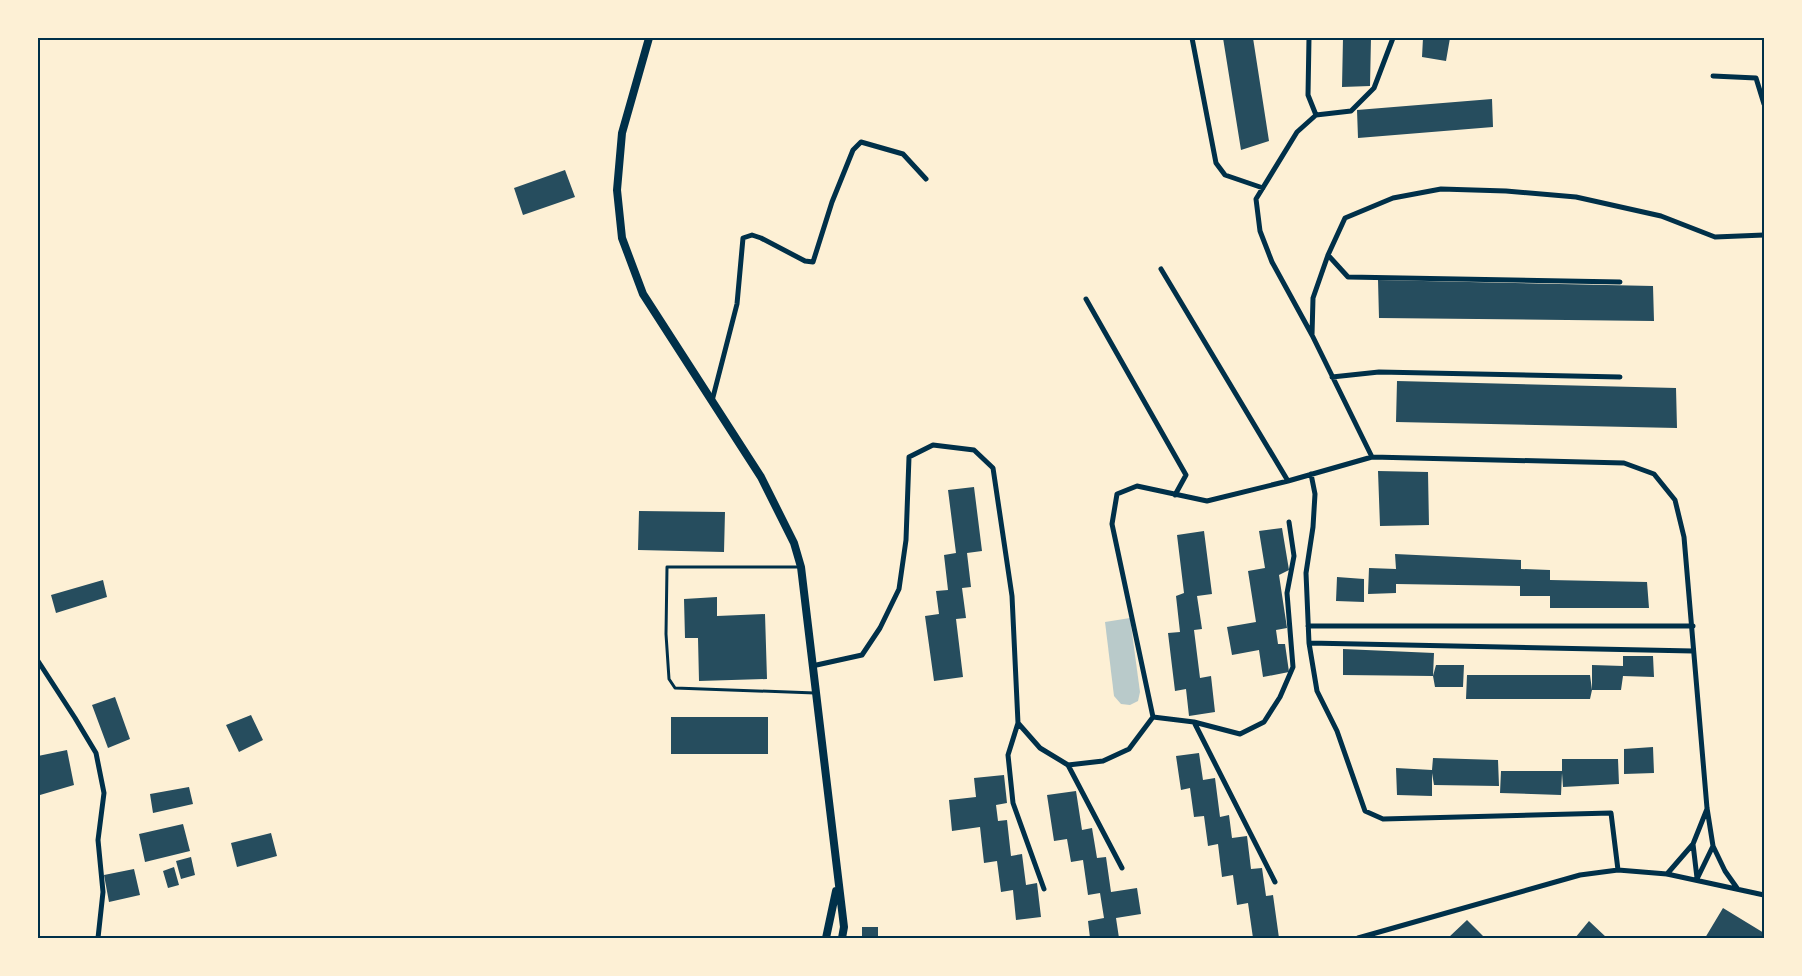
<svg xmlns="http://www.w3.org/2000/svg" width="1802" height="976" font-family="Helvetica,sans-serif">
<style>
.green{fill:#b9caca}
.building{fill:#264d5e}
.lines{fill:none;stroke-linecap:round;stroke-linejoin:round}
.service{stroke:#003049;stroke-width:3}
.minor{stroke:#003049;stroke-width:5}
.tertiary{stroke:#003049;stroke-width:8}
.neatline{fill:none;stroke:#003049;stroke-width:2}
</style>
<rect width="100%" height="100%" fill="#fdf0d5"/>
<!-- green -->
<path class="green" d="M1130,618L1140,692L1138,701L1130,705L1121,704L1114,696L1105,622Z"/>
<!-- building -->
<path class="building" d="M1223,38H1253L1269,141L1241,150Z
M1343,38H1371L1370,86L1342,87Z
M1423,38H1450L1446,61L1422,57Z
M1492,99L1493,127L1358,138L1357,110Z
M565,170L575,197L523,215L514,188Z
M1378,280L1653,286L1654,321L1379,318Z
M1397,381L1676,388L1677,428L1396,422Z
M1378,471L1428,472L1429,525L1380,526Z
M974,487L982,551L967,553L971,587L962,588L966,618L956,619L963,677L934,681L925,616L939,614L936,591L948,590L944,555L956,553L948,490Z
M639,511L725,512L724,552L638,550Z
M1282,528L1289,570L1279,575L1287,628L1276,630L1278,644H1285L1289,672L1263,677L1259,650L1232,655L1227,627L1256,622L1248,571L1265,568L1259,531Z
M1204,531L1212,594L1197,596L1202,629L1194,630L1200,678L1211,676L1215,712L1189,716L1186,689L1175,691L1168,633L1180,632L1176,596L1184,593L1177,535Z
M1395,554L1521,560V569L1550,570V580L1647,582L1649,608H1550V596H1520V586L1396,584V593L1368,594L1369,568L1396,569Z
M1337,577L1364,579V602L1336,601Z
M103,580L107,597L56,613L51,595Z
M717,597V616L765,614L767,679L699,681L698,638H685L684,599Z
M1343,649L1434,653L1433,676L1436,665H1464L1463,687H1435L1433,676L1343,675Z
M1623,656H1653L1654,677L1623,676L1621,690H1592V665L1623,666Z
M1467,675H1590L1592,690L1590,699H1466Z
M115,697L130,739L108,748L92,705Z
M251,715L263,740L239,752L226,725Z
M671,717H768V754H671Z
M1653,747L1654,773L1624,774V749Z
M67,750L74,785L40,795L38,786V756Z
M1199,753L1203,780L1215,778L1220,817L1229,815L1232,838L1247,836L1251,869L1262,868L1266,896L1273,895L1279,938H1253L1248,903L1237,905L1233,875L1222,877L1218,844L1208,846L1204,816L1194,817L1190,788L1181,790L1176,756Z
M1433,758L1498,760L1499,786L1434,785L1432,773V796L1397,795L1396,768L1432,770Z
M1562,759H1618L1619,784L1563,787L1562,773L1561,795L1500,793L1501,771H1562Z
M1004,775L1007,803L996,805L998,821L1007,820L1011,856L1022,854L1026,885L1037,883L1041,917L1016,920L1013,890L1001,892L997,861L984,863L980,827L952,831L949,800L976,797L974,778Z
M189,787L193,804L153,813L150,794Z
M1076,791L1082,830L1092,828L1097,858L1106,857L1111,892L1137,888L1141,914L1116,918L1119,938H1090L1088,921L1104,918L1100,893L1088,895L1083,860L1071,862L1067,839L1054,841L1047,795Z
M183,824L190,851L145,862L139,834Z
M271,833L277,856L237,867L231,843Z
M191,857L195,875L181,879L176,861Z
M174,867L179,885L168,888L163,871Z
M134,869L140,895L109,902L104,875Z
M1723,908L1764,933V938H1705Z
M1467,920L1485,938H1448Z
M1589,921L1607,938H1575Z
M862,927H878V938H862Z"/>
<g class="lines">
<!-- service -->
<path class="service" d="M800,567H667L666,634L669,679L675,688L815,693"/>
<!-- minor -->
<path class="minor" d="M1192,38L1216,163L1225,175L1263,188
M1309,38L1308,95L1316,115
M1713,76L1756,78L1764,104
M1328,255L1348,277L1620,282
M1161,269L1288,481
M1086,299L1186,475L1175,495
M1312,335L1272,262L1260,231L1256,199L1297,132L1316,115L1351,111L1374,88L1393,38
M1332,377L1379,372L1620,377
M712,401L737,304L743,238L752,235L761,238L805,261L813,262L832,202L853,150L861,142L903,154L926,179
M1372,457L1312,335L1313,298L1328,255L1345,218L1393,198L1441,189L1506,191L1576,197L1661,216L1715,237L1764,235
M1311,474L1315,494L1313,527L1306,573L1309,643L1317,691L1337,731L1365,811L1383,819L1611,813L1618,870
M1308,626H1693
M1309,643L1693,651
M38,661L75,718L96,753L104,793L98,840L103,892L98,938
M812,666L862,655L880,628L899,589L906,540L909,457L933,445L974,450L993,468L1012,596L1018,723L1008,755L1013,803L1044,889
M1153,717L1194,722L1240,734L1264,722L1280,697L1293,667L1287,593L1294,556L1289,522
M1194,722L1275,882
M1018,723L1040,748L1068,765L1103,761L1129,749L1153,717L1112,524L1117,494L1137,486L1207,501L1288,481L1372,457L1624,463L1654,474L1675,500L1684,537L1707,808L1713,846L1697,879
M1068,765L1122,868
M1693,844L1697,878
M1713,846L1725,871L1737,888
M1667,874L1693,844L1707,809
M1358,938L1580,875L1618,870L1667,874L1764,895"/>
<!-- tertiary -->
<path class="tertiary" d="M649,38L622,133L617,190L622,238L643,294L761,477L794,543L801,567L844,927L842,938
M826,938L836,891"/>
</g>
<!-- border -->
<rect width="1802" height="976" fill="none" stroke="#fdf0d5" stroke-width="78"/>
<rect x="39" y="39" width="1724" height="898" class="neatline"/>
</svg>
